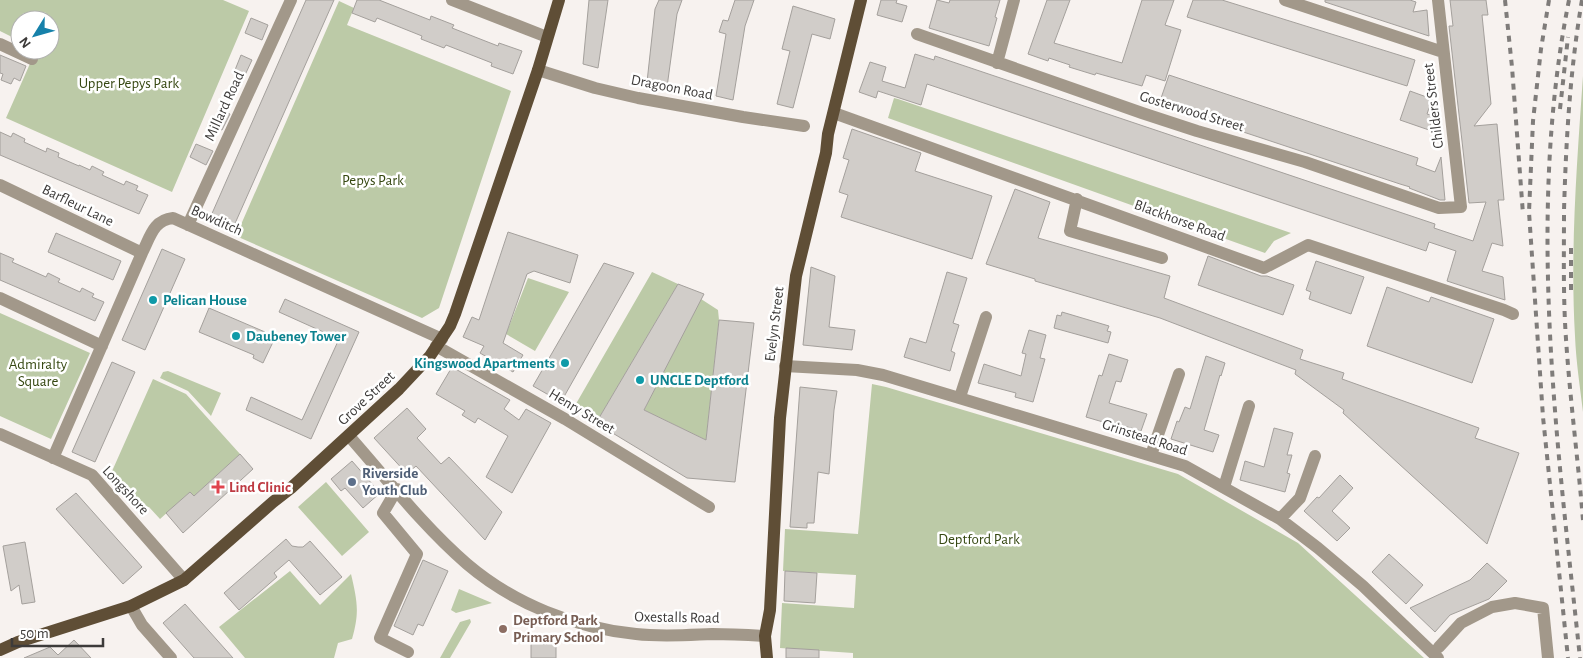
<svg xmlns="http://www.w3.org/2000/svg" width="1583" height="658" font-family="'Alegreya Sans',sans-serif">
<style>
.green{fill:#bccaa7}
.building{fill:#d1cdc9;stroke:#a4a09c}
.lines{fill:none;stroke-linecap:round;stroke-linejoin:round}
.minor{stroke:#a2988a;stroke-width:12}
.major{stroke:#5f4e36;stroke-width:12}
.rail{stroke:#7f7c7a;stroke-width:4;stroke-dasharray:6 6;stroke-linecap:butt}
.culture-dot{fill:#0f9aa8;stroke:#fff;stroke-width:2}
.service-dot{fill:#5c6f8a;stroke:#fff;stroke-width:2}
.health-dot{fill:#e0444e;stroke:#fff;stroke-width:2}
.education-dot{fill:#8d6e63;stroke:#fff;stroke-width:2}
.labels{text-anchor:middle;stroke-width:5;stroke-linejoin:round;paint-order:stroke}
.park-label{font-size:15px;fill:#364812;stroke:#fff}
.street-label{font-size:15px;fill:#3d3b3a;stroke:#fff}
.culture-label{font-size:15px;font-weight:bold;fill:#0d838f;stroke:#fff;text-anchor:start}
.service-label{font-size:15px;font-weight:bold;fill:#4e5e75;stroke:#fff;text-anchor:start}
.health-label{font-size:15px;font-weight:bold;fill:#be3a42;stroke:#fff;text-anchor:start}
.education-label{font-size:15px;font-weight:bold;fill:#785e54;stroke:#fff;text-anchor:start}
</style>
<rect width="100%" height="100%" fill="#f7f2ef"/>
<!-- green -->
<path class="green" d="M0,0H223L249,11L172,192L6,118L36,50H50V20H20V35L14,32L12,37L0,31Z
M339,1L354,8L347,25L511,91L439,308L422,318L236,236Z
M1583,76V412C1580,387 1576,361 1575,336C1570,250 1577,162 1583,76Z
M894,98L898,99L1291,233L1274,241L1265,253L888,118Z
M652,272L678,284L596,423L573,409Z
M528,278L569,292L535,351L506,334Z
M701,299L718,310L719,320L706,440L644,410Z
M0,313L90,353L51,439L0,416Z
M168,371L221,393L211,416L188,391L160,378L163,372Z
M153,379L186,394L240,454L194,496L190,492L160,519L149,507L137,509L109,478Z
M872,384L886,387L1178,474L1298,543L1424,658H853V653L780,648L782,603L854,608L856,575L783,571L785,529L858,534Z
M326,482L369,532L342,556L298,507Z
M290,571L320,605L351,574C357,600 360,612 352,639L338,643L334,658H245L219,627Z
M459,589L492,603L456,613L451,610Z
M470,619L471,622L450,658H440L460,622Z"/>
<!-- building -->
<path class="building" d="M306,0H334L233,228L210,218Z
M357,0H379L430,20L431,16L454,25L452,28L498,46L499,43L522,51L513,74L491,66L492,63L446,45L444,48L421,39L422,36L377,18L375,22L352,13Z
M589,0H608L598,68L583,64Z
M659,0H682L677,14L667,87L647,82L655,9Z
M735,0H754L745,26L733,100L716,96L726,34L719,32L723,20L728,21Z
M881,0H897L896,3L907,6L902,22L877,15Z
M937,0L949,3L950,0H1000L995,17L997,18L989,46L929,28Z
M1047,0H1070L1054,43L1122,63L1142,0H1174L1165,25L1181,30L1165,81L1146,75L1142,86L1096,73L1095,75L1069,67L1070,65L1049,58L1048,61L1028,54Z
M1193,0H1222L1415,60L1407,86L1187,17Z
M1325,0H1410L1416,2L1413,12L1427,10L1429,36L1325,2Z
M1450,0H1486L1488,15H1482L1491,104L1474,126L1497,124L1504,200H1498L1503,246L1492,243L1482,271L1503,277L1505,300L1447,281L1456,251L1429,242L1426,251L927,84L921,105L878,91L876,98L859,92L870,62L886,67L882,81L905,88L915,54L934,60L935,56L1435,224L1434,228L1473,241L1486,202L1469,203L1449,26H1453Z
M793,6L835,19L830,39L812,34L793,108L777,104L790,51L782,49Z
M251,18L268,25L262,40L245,33Z
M0,55L26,66L20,81L14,78L11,84L1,80L3,74L0,73Z
M241,55L252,60L245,75L235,70Z
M1169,75L1418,158L1416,165L1435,172L1441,157L1445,200H1440L1409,188L1410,187L1400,184L1159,104Z
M1410,91L1432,99L1427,114L1434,116L1429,130L1400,120Z
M219,109L230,114L222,130L212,126Z
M852,129L921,153L915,171L992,196L972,259L841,217L848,195L839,192L849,160L843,158Z
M0,132L11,137L13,133L25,139L24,142L46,152L47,148L59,153L58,157L79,166V165L90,170L92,166L104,172L102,175L124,185L126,181L138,186L136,190L148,195L139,214L0,155Z
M196,144L213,151L206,165L190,157Z
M1015,189L1050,202L1038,238L1170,276L1164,298L1303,350L1300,359L1344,373L1342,379L1479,428L1475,438L1519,453L1487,544L1343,413L1344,410L1295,374L1296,370L1160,318L1035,281V279L986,264Z
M508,232L578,255L570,283L534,271L527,274L503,343L523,355L513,372L480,353L484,346L463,337L472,317L479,320Z
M56,233L121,261L113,280L48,252Z
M162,249L185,259L145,350L122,340Z
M0,253L14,259L12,262L28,269L46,277L48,273L60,279L58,282L80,292L82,288L94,294L92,297L104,302L95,321L0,280Z
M1208,256L1261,276H1267L1294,285L1283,315L1198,285Z
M1316,261L1364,277L1351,314L1309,299L1311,292L1306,290Z
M604,263L634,273L561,402L533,386Z
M811,267L835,276L829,327L855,330L852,350L803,345Z
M947,272L967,278L953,323L959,325L951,351L955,353L950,371L904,357L910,338L926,343Z
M678,284L704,294L644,410L706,440L719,320L754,323L735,482L687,478L596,423Z
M1387,287L1429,302L1431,297L1494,319L1472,383L1367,346Z
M285,299L359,332L311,439L246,410L251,397L302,420L339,339L279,312Z
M209,308L265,332L262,338L273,342L263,363L253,358L254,355L199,332Z
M1062,312L1109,326L1107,331L1111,332L1108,343L1054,328L1057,315L1061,316Z
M1029,330L1046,335L1040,358L1045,359L1033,402L1015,397L1016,393L978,383L984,364L1021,376L1026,354L1022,353Z
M1109,354L1128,360L1121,382L1116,381L1109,403L1147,414L1141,431L1104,420L1103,422L1086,417L1099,375L1102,376Z
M1206,356L1225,363L1221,376L1220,375L1204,430L1219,435L1213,452L1171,439L1177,421L1179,422L1185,407L1190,409Z
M112,362L135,372L95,462L72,452Z
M452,367L510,400L504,409L519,420L526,409L551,423L512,493L486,477L508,436L478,418L475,423L462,415L465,411L436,394Z
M800,387L837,391L834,410L829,474L818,472L814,523H807V528L790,527Z
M407,408L426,429L417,438L441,464L449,457L502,512L485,540L416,466L407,474L374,438Z
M1274,428L1293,433L1287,455H1292L1287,473L1290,474L1285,492L1240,480L1245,461L1264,467Z
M240,454L253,469L183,533L166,513L190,492L194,496Z
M352,461L380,493L363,508L345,488L341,491L331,479Z
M1340,475L1353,488L1332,511L1350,528L1337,541L1304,511L1317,497L1319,498Z
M76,493L142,567L123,584L56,509Z
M286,539L292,546L298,547H303L310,541L342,577L320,595L289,560L274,573L277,577L239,610L224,593Z
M25,542L35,602L22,604L19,585L11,591L3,546Z
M1389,554L1423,585L1406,604L1372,572Z
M423,560L448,571L423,626L418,624L413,635L394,626Z
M1487,563L1507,581L1489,599L1450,615L1435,632L1410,608L1470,580Z
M785,571L817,573L815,603L784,601Z
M185,604L233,658H194L163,623Z
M531,638L556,639V658H531Z
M74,640L91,658H24L50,647L58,655Z
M786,648L819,650V658H786Z"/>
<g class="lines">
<!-- minor -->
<path class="minor" d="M452,0L547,37
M1285,0L1443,52
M917,34L1142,113L1197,131L1305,162L1439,208L1461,207L1438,0
M0,44L32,59
M997,63L1014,0
M538,70L595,88L638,98L743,117L804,126
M834,113L1264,268L1308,245L1504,310L1513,314
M0,185L142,253
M1077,199L1070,231L1162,258
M188,225L291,0
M0,298L102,346
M436,346L565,419L709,507
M785,366L857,370L883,375L1185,466L1280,519L1318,548L1363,586L1438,658
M960,397L986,317
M0,434L92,475L184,580
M349,436C387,479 423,526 467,564C514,604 575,628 636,634C662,637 687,635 712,634C730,634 748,635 765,636
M1151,455L1179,374
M53,458L142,253C150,238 153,220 173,218L442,339
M1224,487L1249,406
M397,489L383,513L417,554L380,638L408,652
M1280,519L1300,498L1315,456
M131,606L142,625L171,658
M1439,647L1461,623L1492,607L1515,603L1543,608L1548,658"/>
<!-- major -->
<path class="major" d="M0,650L18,642L131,606L184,580L273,502L291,488L399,389L430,356L450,326L455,314L538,70L559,0
M767,658L765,636L770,610L780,418L796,276L826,153L828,134L861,0"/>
<!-- rail -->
<path class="rail" d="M1505,0L1512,67L1523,214
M1549,0L1541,49L1533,121L1529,212L1543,417L1568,658
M1569,0C1526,215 1557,442 1580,658
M1582,0C1570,70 1566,140 1564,211C1564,254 1563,296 1566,339C1570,399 1578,460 1583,520
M1560,109L1568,37
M1571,248V296"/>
</g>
<!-- markers -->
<g class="culture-dot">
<circle cx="153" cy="300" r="5"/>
<circle cx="236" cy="336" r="5"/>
<circle cx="565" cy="363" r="5"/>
<circle cx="640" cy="380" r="5"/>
</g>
<circle class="service-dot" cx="352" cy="482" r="5"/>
<path class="health-dot" d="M215.5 479.5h5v5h5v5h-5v5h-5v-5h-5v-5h5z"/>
<circle class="education-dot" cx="503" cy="629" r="5"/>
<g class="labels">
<!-- park labels -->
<g class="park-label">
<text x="129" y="88">Upper Pepys Park</text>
<text x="373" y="185">Pepys Park</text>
<text x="38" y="369">Admiralty<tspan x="38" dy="17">Square</tspan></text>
<text x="979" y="544">Deptford Park</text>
</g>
<!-- street labels -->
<g class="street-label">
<text transform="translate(672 87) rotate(11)" y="5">Dragoon Road</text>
<text transform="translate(224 106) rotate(-65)" y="5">Millard Road</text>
<text transform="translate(1433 106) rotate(-97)" y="5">Childers Street</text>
<text transform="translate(1192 111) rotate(17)" y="5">Gosterwood Street</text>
<text transform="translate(78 205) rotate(26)" y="5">Barfleur Lane</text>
<text transform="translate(217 220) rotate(24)" y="5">Bowditch</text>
<text transform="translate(1180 220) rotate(20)" y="5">Blackhorse Road</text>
<text transform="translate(774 324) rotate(-83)" y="5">Evelyn Street</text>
<text transform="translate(366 398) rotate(-43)" y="5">Grove Street</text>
<text transform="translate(582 411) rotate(31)" y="5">Henry Street</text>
<text transform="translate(1145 437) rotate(18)" y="5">Grinstead Road</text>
<text transform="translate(126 490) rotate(47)" y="5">Longshore</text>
<text transform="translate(677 617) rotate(1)" y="5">Oxestalls Road</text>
</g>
<!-- culture labels -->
<g class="culture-label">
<text x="163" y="305">Pelican House</text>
<text x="246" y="341">Daubeney Tower</text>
<text x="555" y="368" text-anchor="end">Kingswood Apartments</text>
<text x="650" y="385">UNCLE Deptford</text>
</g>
<!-- service labels -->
<g class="service-label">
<text x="362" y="478">Riverside<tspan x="362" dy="17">Youth Club</tspan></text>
</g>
<!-- health labels -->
<g class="health-label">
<text x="229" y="492">Lind Clinic</text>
</g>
<!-- education labels -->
<g class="education-label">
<text x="513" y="625">Deptford Park<tspan x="513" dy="17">Primary School</tspan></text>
</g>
</g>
<!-- north arrow -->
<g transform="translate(35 35) rotate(233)"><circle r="24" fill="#ffffff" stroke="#b1b1b0"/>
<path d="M0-4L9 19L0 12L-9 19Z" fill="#1681aa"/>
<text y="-8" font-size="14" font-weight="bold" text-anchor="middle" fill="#3d3b3a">N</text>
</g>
<!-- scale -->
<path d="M12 638v8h91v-8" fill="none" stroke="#3d3b3a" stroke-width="2.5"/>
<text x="20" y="638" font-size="15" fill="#3d3b3a" stroke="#ffffff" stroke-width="4" paint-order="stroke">50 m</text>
</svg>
